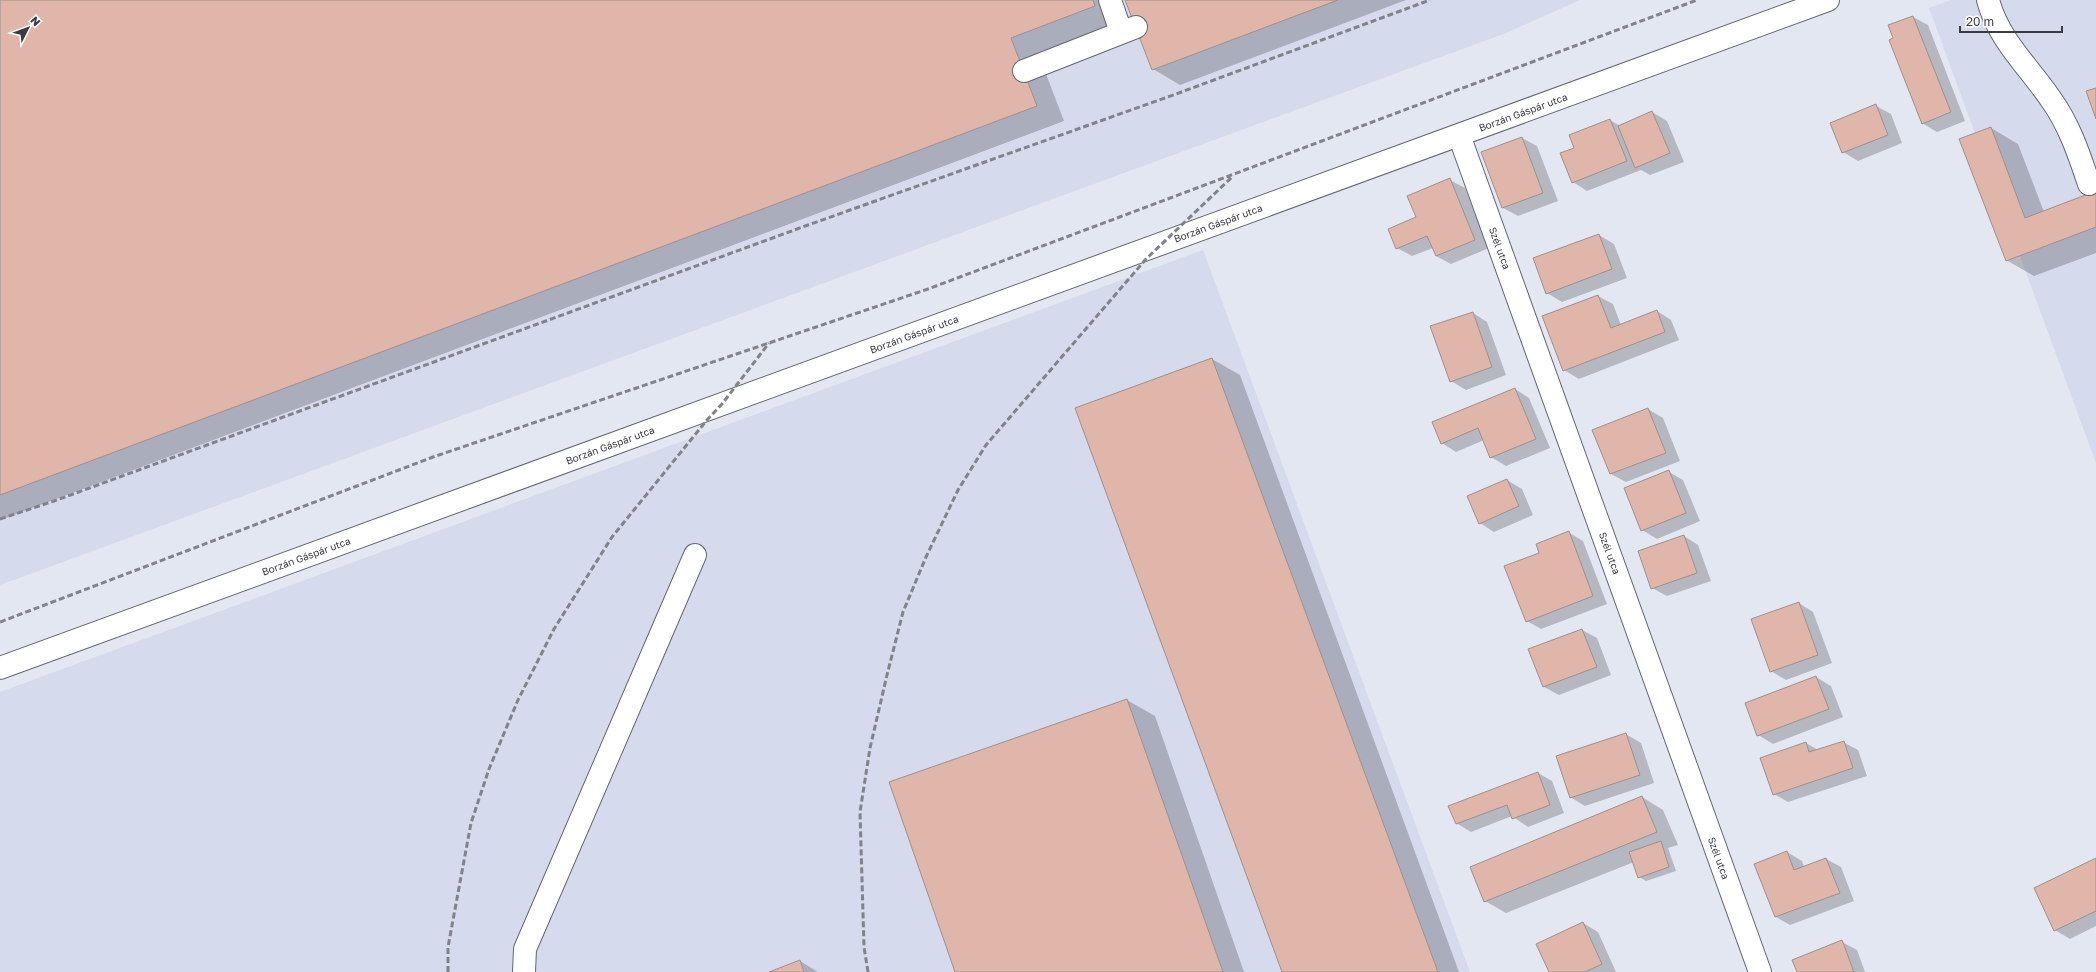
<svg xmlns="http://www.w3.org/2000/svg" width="2096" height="972" font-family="'Golos Text',sans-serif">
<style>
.built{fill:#d5daec}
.shadow{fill:#0003}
.building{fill:#e1b6aa;stroke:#9c908c}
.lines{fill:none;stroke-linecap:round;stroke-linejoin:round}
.minor-casing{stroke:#646770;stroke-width:24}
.minor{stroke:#fff;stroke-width:22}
.rail{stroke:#808389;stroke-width:3;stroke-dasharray:6 3;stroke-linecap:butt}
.labels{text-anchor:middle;stroke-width:3;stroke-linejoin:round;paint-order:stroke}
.street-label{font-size:10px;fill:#3a3c40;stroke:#fff}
</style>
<rect width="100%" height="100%" fill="#e3e7f1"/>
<!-- built -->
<path class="built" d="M0,0H1580L1506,33L0,585Z
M1951,0H2096V463L1929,8Z
M1203,250L1470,972H0V692Z"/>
<!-- shadow -->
<path class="shadow" d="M0,0H1113L1122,22L1038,53L1064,121L0,520Z
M1127,0H1406L1180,85L1153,69Z
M1913,17L1928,25L1965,121L1937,132L1922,123L1895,39Z
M1876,106L1891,114L1902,143L1858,161L1843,152Z
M1652,112L1667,121L1684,162L1650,175L1641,170L1587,191L1573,182L1610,120L1620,126Z
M1991,128L2018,144L2044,212L2096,192V253L2034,276L2006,260Z
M1522,138L1537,146L1558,201L1518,216L1503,208L1482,153Z
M1450,180L1465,188L1489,248L1451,264L1436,256L1433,248L1412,256L1397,248L1417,218Z
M1599,235L1614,244L1627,278L1562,302L1547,293Z
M1598,296L1613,304L1621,325L1657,311L1671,320L1679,340L1579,379L1564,370Z
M1473,313L1487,322L1506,375L1466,390L1451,381Z
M1212,359L1240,375L1459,972H1283Z
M1515,389L1529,398L1550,448L1506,466L1491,457L1484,440L1456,452L1442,443Z
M1648,409L1663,418L1680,461L1626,482L1611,474Z
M1669,472L1683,480L1700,521L1657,539L1642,530Z
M1507,480L1522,489L1533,515L1494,532L1480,523Z
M1568,532L1583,541L1607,604L1541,629L1527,621L1541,554Z
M1684,536L1698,545L1711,581L1667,596L1652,588Z
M1799,603L1813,612L1832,663L1786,680L1771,671Z
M1582,630L1597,638L1611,675L1559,695L1544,687L1530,649Z
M1816,677L1831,686L1843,717L1773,744L1758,735Z
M1127,700L1155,716L1244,972H956Z
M1626,734L1641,743L1654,783L1585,806L1570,797Z
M1843,742L1858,750L1867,776L1788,802L1774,794L1806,743L1818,750Z
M1538,773L1552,781L1564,813L1528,827L1512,816L1471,832L1456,823Z
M1642,797L1663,810L1678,845L1668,848L1676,871L1646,881L1639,877L1634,862L1506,913L1485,901Z
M1787,852L1802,861L1804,867L1826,859L1841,867L1854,901L1790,925L1776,917Z
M2096,860V926L2070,939L2055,930Z
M1583,923L1598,932L1616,972H1550Z
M1842,942L1857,950L1865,972H1798Z
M800,961L818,972H771Z"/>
<!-- building -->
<path class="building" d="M0,0H1093L1095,6L1011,38L1037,106L0,495Z
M1125,0H1338L1152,70Z
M1913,16L1951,112L1922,124L1889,40L1893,38L1888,25Z
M2096,88V119L2086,91Z
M1876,104L1888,135L1842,153L1830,123Z
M1652,111L1670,153L1635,168L1618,126Z
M1610,119L1627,161L1572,183L1560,153L1574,148L1569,135Z
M1991,127L2025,218L2096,191V227L2006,261L1959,139Z
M1522,137L1543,193L1502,208L1481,152Z
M1450,178L1475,240L1436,256L1427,236L1396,249L1388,229L1416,217L1407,196Z
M1599,234L1612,269L1546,294L1533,258Z
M1598,295L1611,328L1657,310L1665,332L1563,371L1542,316Z
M1473,312L1492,367L1450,382L1430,326Z
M1212,358L1438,972H1282L1075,408Z
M1515,388L1536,439L1490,458L1478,428L1441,444L1432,422Z
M1648,408L1666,453L1610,474L1592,430Z
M1669,470L1686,513L1641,531L1624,488Z
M1507,479L1519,506L1479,524L1467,496Z
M1569,531L1593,596L1526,622L1504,566L1539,553L1536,544Z
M1684,535L1697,573L1651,589L1638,551Z
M1799,602L1818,655L1770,672L1751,619Z
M1582,629L1597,667L1543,687L1528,649Z
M1816,676L1829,709L1757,736L1745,703Z
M1127,699L1223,972H955L889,782Z
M1626,733L1640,775L1570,798L1556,756Z
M1844,741L1853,768L1773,795L1760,758L1806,742L1809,752Z
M1538,772L1550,805L1512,819L1507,805L1456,824L1448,806Z
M1642,796L1657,832L1484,902L1470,867Z
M1661,841L1669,867L1638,878L1629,852Z
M1787,851L1794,870L1826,858L1840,893L1775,917L1754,864Z
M2096,858V911L2054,931L2034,888Z
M1583,922L1602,964L1585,972H1549L1536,944Z
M1842,940L1854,972H1797L1792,960Z
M800,960L804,972H769Z"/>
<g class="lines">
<!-- minor casing -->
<g class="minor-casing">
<path id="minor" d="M1110,0L1121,32
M1988,0C1998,39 2028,66 2050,98C2069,124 2079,154 2089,184
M1024,71L1136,27
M1459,135L1760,972
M0,668L1828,0
M524,972L525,949L695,555"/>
</g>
<!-- minor -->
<use href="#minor" class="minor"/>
<!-- rail -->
<path class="rail" d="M0,519L54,501L808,225L1176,94L1430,0
M0,622L433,457L928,289L1697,0
M448,972V947L471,823L489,769L518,700L554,629L612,537L707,420L722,404L769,343
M868,972L864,947L860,812L870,748L887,675L903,612L926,557L958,490L986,445L1146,259L1232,177"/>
</g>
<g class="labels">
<!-- street labels -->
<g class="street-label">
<text transform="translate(1523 112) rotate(-20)" y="4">Borzán Gáspár utca</text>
<text transform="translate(1218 223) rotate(-20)" y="4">Borzán Gáspár utca</text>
<text transform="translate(1500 248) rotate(70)" y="4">Szél utca</text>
<text transform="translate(914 334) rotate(-20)" y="4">Borzán Gáspár utca</text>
<text transform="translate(610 445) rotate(-20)" y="4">Borzán Gáspár utca</text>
<text transform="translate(1610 553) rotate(70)" y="4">Szél utca</text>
<text transform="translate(306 556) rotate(-20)" y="4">Borzán Gáspár utca</text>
<text transform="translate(1719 858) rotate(70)" y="4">Szél utca</text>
</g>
</g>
<!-- north arrow -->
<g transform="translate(28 28) rotate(48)" stroke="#ffffff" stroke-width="3" paint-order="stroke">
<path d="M0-3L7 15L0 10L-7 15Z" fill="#3a3c40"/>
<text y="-6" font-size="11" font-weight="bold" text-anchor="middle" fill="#3a3c40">N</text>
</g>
<!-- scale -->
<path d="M1960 26v6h102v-6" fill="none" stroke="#3a3c40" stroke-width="2"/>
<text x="1966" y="26" font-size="12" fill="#3a3c40" stroke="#ffffff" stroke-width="3" paint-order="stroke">20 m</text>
</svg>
